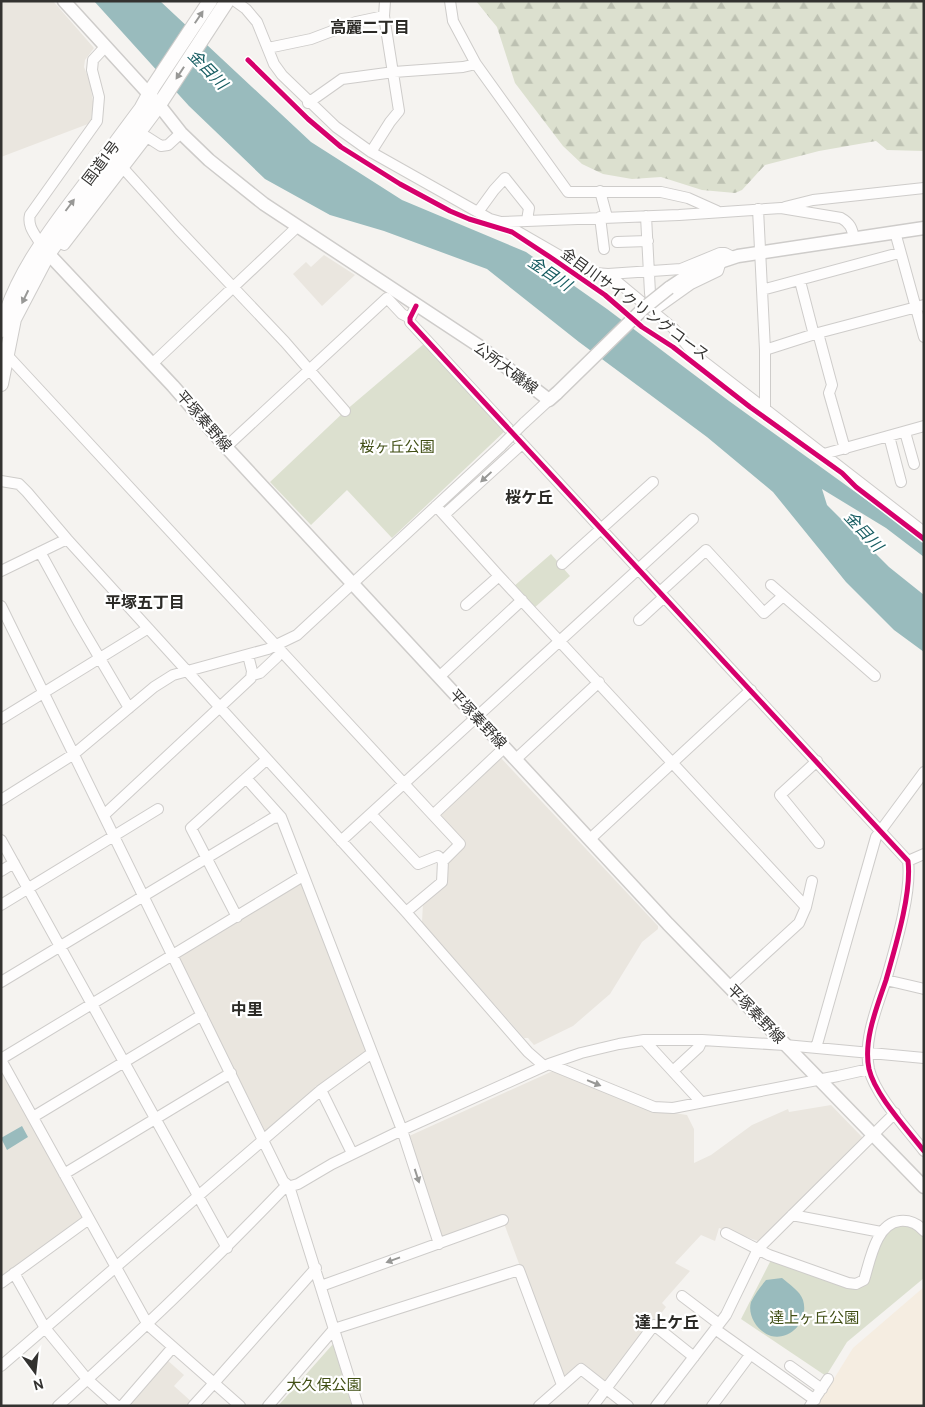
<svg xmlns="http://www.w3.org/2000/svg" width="925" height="1407" font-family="Overpass,'Noto Sans JP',sans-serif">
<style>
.built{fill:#eae6df}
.medical{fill:#f5ede1}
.forest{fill:url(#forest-firs)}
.green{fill:#dce0cf}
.water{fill:#99bbbd}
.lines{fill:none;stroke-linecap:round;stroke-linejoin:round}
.minor-casing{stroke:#ceccca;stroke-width:12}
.major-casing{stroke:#ceccca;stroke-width:15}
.highway-casing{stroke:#ceccca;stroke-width:16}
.minor{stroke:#fefdfd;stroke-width:10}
.major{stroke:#fefdfd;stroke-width:12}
.highway{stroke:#fefdfd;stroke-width:14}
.minor-bridge-casing{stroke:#ceccca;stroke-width:12;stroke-linecap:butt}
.major-bridge-casing{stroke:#ceccca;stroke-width:15;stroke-linecap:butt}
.minor-bridge{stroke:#fefdfd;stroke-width:10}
.major-bridge{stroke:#fefdfd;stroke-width:12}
.cycleway-casing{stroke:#fff;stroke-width:8}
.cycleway{stroke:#d6006c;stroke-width:5}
.oneway{fill:#989896}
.labels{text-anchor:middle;stroke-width:4.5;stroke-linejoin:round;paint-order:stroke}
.street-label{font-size:15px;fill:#333230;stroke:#fff}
.park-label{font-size:15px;fill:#414f15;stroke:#fff}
.neighbourhood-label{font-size:16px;font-weight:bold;fill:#2b2a26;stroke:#fff}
.water-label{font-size:16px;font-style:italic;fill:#165c61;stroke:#fff}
</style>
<defs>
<pattern id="forest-firs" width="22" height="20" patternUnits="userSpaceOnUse" patternTransform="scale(1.25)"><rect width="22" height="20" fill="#dce0cf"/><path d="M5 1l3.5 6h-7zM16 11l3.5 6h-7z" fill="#bdc1b2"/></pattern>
</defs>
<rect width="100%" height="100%" fill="#f5f3f0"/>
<!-- built -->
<path class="built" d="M1,1H53L94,48L85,60L84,67L90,82L93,102L91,121L88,124L1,157Z
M324,255L355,275L322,306L293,274L306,262L311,267Z
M499,758H501L658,926V929L642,942L610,994L573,1026L534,1045L528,1038H524L422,922L423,903L446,883L448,861L466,844L441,815V813Z
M300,883H303L369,1052L268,1132L265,1131L178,956Z
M1,1067L83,1215V1219L1,1278Z
M555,1070L668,1112L687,1115L694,1129V1163L711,1155L752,1125L788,1109L789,1112L831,1105L864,1139L761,1242L719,1228L715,1241L701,1235L675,1263L690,1271L662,1303L666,1307L606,1386L581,1367L562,1379L502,1218L441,1240L407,1137Z
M166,1359L184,1375L174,1386L193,1403L190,1406H125Z"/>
<!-- medical -->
<path class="medical" d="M924,1287V1406H817L853,1348Z"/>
<!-- forest -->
<path class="forest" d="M476,1H924V151L887,150L876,141L819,151L765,165L742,190L735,193L702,190L661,177L632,179L603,174L582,164L563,146L515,83L497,27Z"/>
<!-- green -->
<path class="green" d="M425,343L506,430L392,538L347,490L311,525L270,482L345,411Z
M551,554L570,576L533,609L513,587Z
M910,1224L924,1234V1278L847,1342L826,1376L741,1319L771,1260L868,1283L883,1236L893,1225Z
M333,1344L352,1406H278Z"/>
<!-- water -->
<path class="water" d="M94,1H160L311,142L402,200L526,252L607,309L729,401L886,514L924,543V557L886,528L822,489L827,505L889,567L924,595V652L894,630L846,582L773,492L707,437L579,342L487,269L384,231L330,215L265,179L189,106Z
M22,1126L28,1137L7,1150L1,1138Z
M782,1278C789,1284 800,1291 803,1300C809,1319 792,1341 771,1336C758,1332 747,1316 751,1302C755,1294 760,1287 766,1280Z"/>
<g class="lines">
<!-- minor casing -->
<g class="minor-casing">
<path id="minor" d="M235,1L246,9L257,22L274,64L282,75L336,127L371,152L490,219L501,222L679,215L781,208L841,218C850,223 852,228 854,238
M450,1L453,21L476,64L568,192H661L688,198L717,211
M268,48L311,39L356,22L384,16
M308,103L342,79L394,72L463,67L476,64
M371,152L390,122L399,111L384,16L385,1
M123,168L178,229L285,342L345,411
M600,191L607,217
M785,207L813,200L924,188
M758,209L765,350L818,333L924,305
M478,212L494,190L505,178L529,208L527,220
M646,216L650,293L653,311L691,284L718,271L721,261
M600,217L604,249
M501,222L574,264L595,273L608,274L673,328L694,354L924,532
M895,232L924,337
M58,240L64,245L147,137L161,146L168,145L181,133
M617,242L648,241
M41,245C36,235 27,227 30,215L97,121L99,97L92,70L93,60L105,47
M608,274L681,269L720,253H725L733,257
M800,281L814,335
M762,290L899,253
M416,306L410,318V322L908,861C912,893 895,948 886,980C877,1007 863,1040 869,1069C875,1095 907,1129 924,1151
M818,333L832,385L829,393L845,449
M765,350V410
M7,355L433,815
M152,364L297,227
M524,423L549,400
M905,432L914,464
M889,436L901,482
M226,447L387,298L402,314L410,318
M824,454L924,426
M1,481L19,484L27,492L67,539L406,912L528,1052L544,1066
M436,506L499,576L806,907
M444,515L522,444
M40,552L79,623L129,708
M562,564L653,482
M1,571L67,539
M771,585L875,676
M660,592L706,550L764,613L783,596
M466,605L499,576
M1,606L283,1181L289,1186L358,1406
M639,620L664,597
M253,675L260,673L277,657
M439,677L522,600
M1,719L147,629
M516,759L599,682
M817,761L780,795L819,843
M246,778L281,817L402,1130L439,1244
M1,800L74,754L154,687L173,675L268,649L297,635L501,446
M371,814L418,864L438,856L443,861
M104,815L251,678L252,671L248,655
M590,839L751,690
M1,840L227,1248
M341,841L693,519
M908,861L924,854
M1,871L14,863
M1,905L158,809
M406,912L442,882L443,861L460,844L433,815L504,748
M237,917L191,828L266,760
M886,980L924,989
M1,982L273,818L281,817
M729,987L799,923L806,907L812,881
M644,1040L701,1102
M816,1048L876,837L924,772
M1,1059L303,876
M1,1060L148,1325L214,1383L193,1406
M549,1064L654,1107L673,1108L838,1076L869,1069
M673,1071L699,1047L702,1040
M321,1090L352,1153
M33,1117L202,1015
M64,1174L231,1073
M792,1215L881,1232
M726,1233L769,1255L848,1283L856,1284L864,1280C870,1261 876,1223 900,1221C910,1220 917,1223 924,1231
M14,1273L45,1328L87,1379L117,1406
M1,1283L89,1219
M321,1286L503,1220
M682,1296L719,1324
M715,1329L815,1400
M1,1366L321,1090L372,1053
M790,1366L822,1389
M58,1406C136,1336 211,1264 284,1188L298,1184L332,1164L402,1130L549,1064L581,1053L619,1044L644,1040H702L785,1045L924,1058
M122,1406L173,1347
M240,1406L214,1383L316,1268
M268,1406L334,1329L519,1270L562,1385
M539,1406L581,1369L628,1406
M593,1406L654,1325L694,1357
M656,1406L726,1315L758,1249L895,1113
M712,1406L750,1355
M810,1406L828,1379"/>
</g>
<!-- major casing -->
<g class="major-casing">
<path id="major" d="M64,1L159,105L181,133L209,160L264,204L479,346L549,400L557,393
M43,248L173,386L226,447L668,924L924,1187
M669,288L696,270L738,256L924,228"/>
</g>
<!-- highway casing -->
<g class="highway-casing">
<path id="highway" d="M1,330C14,279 46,236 77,195C99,166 120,137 141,109L153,87L210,1
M1,384L14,319L48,254L159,105L227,1"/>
</g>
<!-- minor -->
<use href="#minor" class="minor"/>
<!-- major -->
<use href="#major" class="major"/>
<!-- highway -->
<use href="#highway" class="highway"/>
<!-- minor-bridge casing -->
<g class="minor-bridge-casing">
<path id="minor-bridge" d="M501,446L524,423"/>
</g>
<!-- major-bridge casing -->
<g class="major-bridge-casing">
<path id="major-bridge" d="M557,393L644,308L669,288"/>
</g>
<!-- minor-bridge -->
<use href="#minor-bridge" class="minor-bridge"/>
<!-- major-bridge -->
<use href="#major-bridge" class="major-bridge"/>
<!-- cycleway casing -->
<g class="cycleway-casing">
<path id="cycleway" d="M248,60L308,119L341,147L400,184L450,211L469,219L512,232L553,259L605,295L642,327L673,347L750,407L842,473L856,487L924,539
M416,306L410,318V322L908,861C912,893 895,948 886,980C877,1007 863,1040 869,1069C875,1095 907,1129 924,1151"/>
</g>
<!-- cycleway -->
<use href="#cycleway" class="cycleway"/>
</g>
<!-- one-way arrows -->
<defs><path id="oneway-solid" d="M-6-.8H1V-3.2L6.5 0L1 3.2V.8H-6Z" transform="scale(1.25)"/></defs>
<g class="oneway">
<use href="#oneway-solid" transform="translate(199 17) rotate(-56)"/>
<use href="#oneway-solid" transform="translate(180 73) rotate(123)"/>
<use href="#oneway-solid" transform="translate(70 205) rotate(-53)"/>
<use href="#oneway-solid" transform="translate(25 297) rotate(116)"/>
<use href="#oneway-solid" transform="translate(486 477) rotate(137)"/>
<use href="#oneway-solid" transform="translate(594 1083) rotate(22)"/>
<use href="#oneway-solid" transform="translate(417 1176) rotate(72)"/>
<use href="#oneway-solid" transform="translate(393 1260) rotate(160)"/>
</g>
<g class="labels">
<!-- street labels -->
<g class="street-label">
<text transform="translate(101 163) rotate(-53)" y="5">国道1号</text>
<text transform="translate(635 304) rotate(36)" y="5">金目川サイクリングコース</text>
<text transform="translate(506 368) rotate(37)" y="5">公所大磯線</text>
<text transform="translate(204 421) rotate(49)" y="5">平塚秦野線</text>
<text transform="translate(478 719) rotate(47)" y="5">平塚秦野線</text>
<text transform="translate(756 1014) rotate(46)" y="5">平塚秦野線</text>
</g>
<!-- park labels -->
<g class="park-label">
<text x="397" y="452">桜ヶ丘公園</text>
<text x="814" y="1323">達上ヶ丘公園</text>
<text x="324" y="1390">大久保公園</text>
</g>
<!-- neighbourhood labels -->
<g class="neighbourhood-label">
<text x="370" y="33">高麗二丁目</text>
<text x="529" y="503">桜ケ丘</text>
<text x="145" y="608">平塚五丁目</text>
<text x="247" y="1015">中里</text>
<text x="667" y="1328">達上ケ丘</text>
</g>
<!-- water labels -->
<g class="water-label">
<text transform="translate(208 69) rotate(46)" y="6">金目川</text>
<text transform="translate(550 273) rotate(34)" y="6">金目川</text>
<text transform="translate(864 531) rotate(47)" y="6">金目川</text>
</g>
</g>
<!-- border -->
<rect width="925" height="1407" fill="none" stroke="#333230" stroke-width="5"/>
<!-- north arrow -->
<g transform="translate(35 1372) rotate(165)" stroke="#ffffff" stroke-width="4" paint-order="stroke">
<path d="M0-4L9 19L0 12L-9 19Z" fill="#333230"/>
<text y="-8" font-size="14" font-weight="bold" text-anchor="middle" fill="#333230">N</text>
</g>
</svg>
